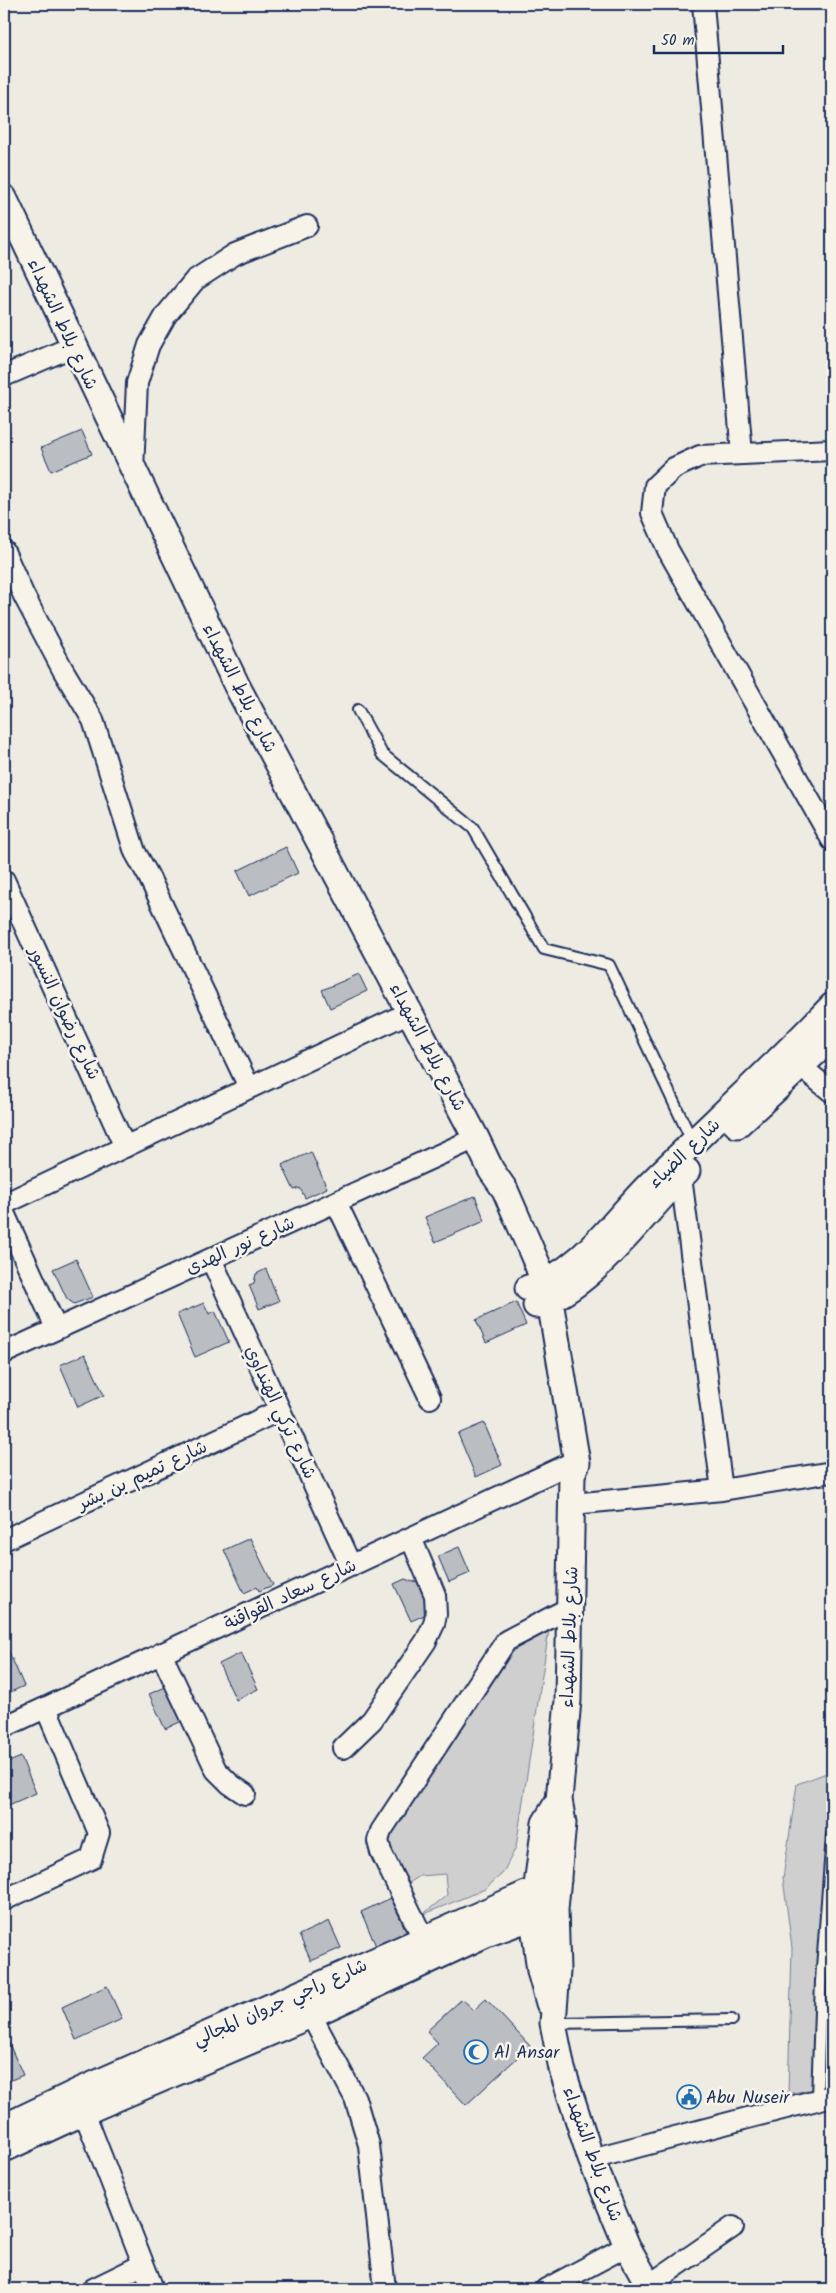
<svg xmlns="http://www.w3.org/2000/svg" width="836" height="2293" font-family="Kalam,'Playpen Sans Arabic',sans-serif">
<style>
.green{fill:#cfcfcf;stroke:#757f96}
.building{fill:#babdc2;stroke:#1b2f5e}
.lines{fill:none;stroke-linecap:round;stroke-linejoin:round}
.service-casing{stroke:#1b2f5e;stroke-width:14}
.minor-casing{stroke:#1b2f5e;stroke-width:24}
.tertiary-casing{stroke:#1b2f5e;stroke-width:29}
.service{stroke:#f7f3e8;stroke-width:10}
.minor{stroke:#f7f3e8;stroke-width:20}
.tertiary{stroke:#f7f3e8;stroke-width:25}
.labels{text-anchor:middle;stroke-width:5;stroke-linejoin:round;paint-order:stroke}
.street-label{font-size:18px;fill:#1b2f5e;stroke:#f7f3e8}
.poi-label{font-size:18px;fill:#1b2f5e;stroke:#f7f3e8;text-anchor:start}
</style>
<rect width="100%" height="100%" fill="#eeebe2"/>
<filter id="ink" filterUnits="userSpaceOnUse"><feTurbulence type="fractalNoise" baseFrequency=".02" numOctaves="2"/><feDisplacementMap in="SourceGraphic" scale="10" xChannelSelector="R" yChannelSelector="G"/><feConvolveMatrix kernelMatrix="1 2 1 2 8 2 1 2 1" color-interpolation-filters="sRGB"/></filter>
<g filter="url(#ink)">
<!-- green -->
<path class="green" d="M550,1623L516,1847L503,1873L485,1889L422,1915L447,1895L445,1874L420,1876L404,1886L383,1843L509,1640Z
M832,1771V2085L788,2094L792,1948L783,1878L797,1784Z"/>
<!-- building -->
<path class="building" d="M82,431L92,454L51,471L41,448Z
M286,847L298,873L249,896L237,871Z
M359,974L367,991L330,1008L322,990Z
M311,1152L327,1188L305,1198L300,1188L294,1190L282,1165Z
M475,1196L485,1221L435,1242L425,1217Z
M76,1259L93,1297L74,1304L67,1299L53,1269Z
M266,1269L279,1301L259,1309L249,1285L254,1283L256,1274Z
M516,1302L526,1325L486,1343L476,1320Z
M204,1303L209,1314L215,1311L229,1342L195,1357L177,1314Z
M85,1354L104,1395L78,1407L60,1365Z
M484,1423L502,1465L476,1477L458,1434Z
M250,1538L273,1585L259,1591L257,1587L244,1593L224,1550Z
M459,1547L470,1573L449,1582L438,1556Z
M405,1579L413,1582L417,1581L431,1612L411,1621L394,1584Z
M4,1641L24,1686L4,1695Z
M241,1653L258,1689L236,1700L219,1664Z
M168,1686L184,1720L165,1729L149,1694Z
M21,1757L36,1793L4,1807V1764Z
M391,1898L407,1933L376,1946L361,1912Z
M329,1921L341,1948L311,1961L299,1935Z
M107,1986L122,2019L76,2040L62,2007Z
M462,1999L474,2010L486,1999L530,2046L466,2105L422,2058L438,2043L427,2031Z
M6,2037L23,2075L4,2083V2038Z"/>
<g class="lines">
<!-- service casing -->
<g class="service-casing">
<path id="service" d="M358,710L382,754L473,828L544,949L609,965L693,1143
M554,2023L732,2020
M817,2099L821,1981L832,1835"/>
</g>
<!-- minor casing -->
<g class="minor-casing">
<path id="minor" d="M703,4L742,454
M4,376L74,346
M832,450L700,456L674,468L655,486L652,513L668,550L832,840
M133,469L137,383L149,345L166,315L195,280L235,254L307,226
M4,551L24,596L63,670L93,720L135,852L148,875L249,1087
M4,880L125,1147
M800,1066L832,1092
M681,1177L722,1490
M336,1202L430,1398
M4,1204L410,1012
M4,1213L56,1328
M211,1259L351,1566
M4,1353L476,1138
M572,1504L722,1490L832,1472
M4,1540L280,1410
M161,1653L216,1770L230,1784L245,1794
M4,1727L567,1465L577,1463
M343,1748L372,1720L426,1641L434,1624L436,1614L435,1595L411,1538
M4,1900L91,1859L99,1833L46,1708
M423,1938L381,1852L378,1841L381,1831L506,1641L571,1607
M311,2015L355,2098L369,2145L385,2289
M84,2112L153,2289
M591,2159L832,2096
M649,2285L733,2227
M93,2289L142,2265
M546,2289L627,2246"/>
</g>
<!-- tertiary casing -->
<g class="tertiary-casing">
<path id="tertiary" d="M4,198L237,686L476,1138L491,1170L505,1190L538,1266L550,1301L577,1463L572,1474L568,1700L559,1800L563,1823L555,1909L557,1971L553,2023L562,2069L591,2159L627,2246L651,2289
M737,1125L832,1037
M528,1288C578,1275 613,1221 648,1186C709,1126 773,1068 832,1006
M536,1305C593,1289 644,1211 687,1171
M549,2003L540,1971L533,1917L545,1823L559,1800
M4,2127L77,2092L558,1880
M4,2149L84,2112L311,2015L486,1934L555,1909"/>
</g>
<!-- service -->
<use href="#service" class="service"/>
<!-- minor -->
<use href="#minor" class="minor"/>
<!-- tertiary -->
<use href="#tertiary" class="tertiary"/>
</g>
</g>
<!-- icons -->
<defs>
<g id="mosque-ring" transform="scale(1.25)"><circle r="9.5" fill="#f7f3e8" stroke="#1f6fb2" stroke-width="1.5"/><path d="M3.5-4.9A6 6 0 1 0 3.5 4.9A5 5 0 1 1 3.5-4.9Z" fill="#1f6fb2"/></g>
<g id="civic-ring" transform="scale(1.25)"><circle r="9.5" fill="#f7f3e8" stroke="#1f6fb2" stroke-width="1.5"/><path d="M-.6-6.5H3V-4.5H.6V-3L4-1V1h2V6H-6V1h2V-1L-.6-3ZM-1.2 2.5V6h2.4V2.5Z" fill="#1f6fb2"/></g>
</defs>
<g fill-rule="evenodd">
<use href="#mosque-ring" x="476" y="2052"/>
<use href="#civic-ring" x="689" y="2097"/>
</g>
<g class="labels">
<!-- street labels -->
<g class="street-label">
<text transform="translate(63 324) rotate(65)" y="6">شارع بلاط الشهداء</text>
<text transform="translate(240 688) rotate(63)" y="6">شارع بلاط الشهداء</text>
<text transform="translate(65 1013) rotate(65)" y="6">شارع رضوان النسور</text>
<text transform="translate(428 1047) rotate(62)" y="6">شارع بلاط الشهداء</text>
<text transform="translate(684 1153) rotate(-44)" y="6">شارع الضياء</text>
<text transform="translate(240 1245) rotate(-24)" y="6">شارع نور الهدى</text>
<text transform="translate(281 1412) rotate(65)" y="6">شارع تركي الهنداوي</text>
<text transform="translate(142 1475) rotate(-25)" y="6">شارع تميم بن بشر</text>
<text transform="translate(290 1594) rotate(-25)" y="6">شارع سعاد القواقنة</text>
<text transform="translate(569 1637) rotate(-88)" y="6">شارع بلاط الشهداء</text>
<text transform="translate(280 2002) rotate(-24)" y="6">شارع راجي جروان المجالي</text>
<text transform="translate(593 2154) rotate(70)" y="6">شارع بلاط الشهداء</text>
</g>
<!-- poi labels -->
<g class="poi-label">
<text x="494" y="2058">Al Ansar</text>
<text x="706" y="2103">Abu Nuseir</text>
</g>
</g>
<!-- margin -->
<rect width="836" height="2293" fill="none" stroke="#f7f3e8" stroke-width="20"/>
<rect x="10" y="10" width="816" height="2273" fill="none" stroke="#1b2f5e" stroke-width="2" filter="url(#ink)"/>
<!-- scale -->
<path d="M654 45v8h129v-8" fill="none" stroke="#1b2f5e" stroke-width="2.5"/>
<text x="661" y="45" font-size="15" fill="#1b2f5e" stroke="#f7f3e8" stroke-width="4" paint-order="stroke">50 m</text>
</svg>
